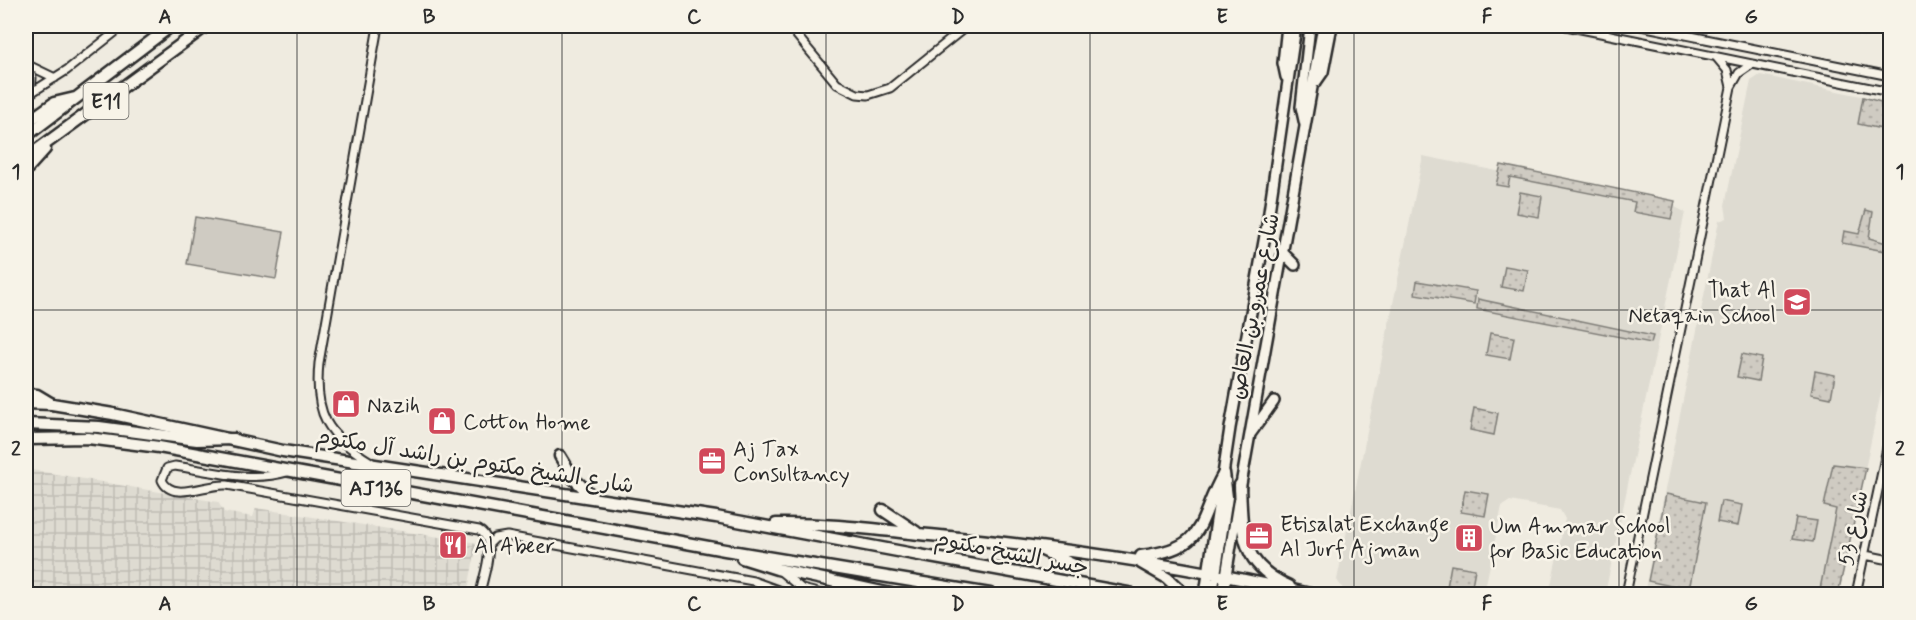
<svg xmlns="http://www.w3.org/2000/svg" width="1916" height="620" font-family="Mynerve,'Playpen Sans Arabic',sans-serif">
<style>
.built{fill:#dedbd1}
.industrial{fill:url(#industrial-grid)}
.grass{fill:#cfcbc2;stroke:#7d7b76;stroke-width:1.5}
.park{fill:url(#park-dots);stroke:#7d7b76;stroke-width:1.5}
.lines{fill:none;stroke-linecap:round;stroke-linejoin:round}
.primary-tunnel{stroke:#c8c5bc;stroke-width:10;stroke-dasharray:10 5;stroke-linecap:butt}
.minor-casing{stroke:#2b2b2b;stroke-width:11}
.secondary-casing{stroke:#2b2b2b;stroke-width:14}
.primary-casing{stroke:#2b2b2b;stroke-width:15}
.trunk-casing{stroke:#2b2b2b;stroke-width:15}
.minor{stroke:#f7f3e8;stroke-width:7}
.secondary{stroke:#f7f3e8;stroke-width:9}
.primary{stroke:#f7f3e8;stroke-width:10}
.trunk{stroke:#f7f3e8;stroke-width:10}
.primary-bridge-casing{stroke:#2b2b2b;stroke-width:15;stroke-linecap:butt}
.primary-bridge{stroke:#f7f3e8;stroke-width:10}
.grid{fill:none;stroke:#2b2b2b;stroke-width:1.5;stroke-opacity:0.55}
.labels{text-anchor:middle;stroke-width:5;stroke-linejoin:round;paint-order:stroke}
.shield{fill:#f7f3e8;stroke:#686764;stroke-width:1.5}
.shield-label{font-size:21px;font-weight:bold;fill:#2b2b2b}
.poi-label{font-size:22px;fill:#2b2b2b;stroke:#f7f3e8;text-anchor:start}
.street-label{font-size:22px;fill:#2b2b2b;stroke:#f7f3e8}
.neatline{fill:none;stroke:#2b2b2b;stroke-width:2}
.grid-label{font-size:20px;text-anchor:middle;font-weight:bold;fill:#2b2b2b}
</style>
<defs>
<pattern id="industrial-grid" width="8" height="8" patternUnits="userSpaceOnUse" patternTransform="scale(1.5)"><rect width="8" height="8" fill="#dedbd1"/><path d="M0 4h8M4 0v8" fill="none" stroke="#bfbcb4"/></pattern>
<pattern id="park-dots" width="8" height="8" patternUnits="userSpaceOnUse" patternTransform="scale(1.5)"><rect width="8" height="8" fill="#cfcbc2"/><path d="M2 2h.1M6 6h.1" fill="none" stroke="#b2aea7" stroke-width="1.8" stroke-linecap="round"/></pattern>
</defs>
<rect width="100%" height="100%" fill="#efebe0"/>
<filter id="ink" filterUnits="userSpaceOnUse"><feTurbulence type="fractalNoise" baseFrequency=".0167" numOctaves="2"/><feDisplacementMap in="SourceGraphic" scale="12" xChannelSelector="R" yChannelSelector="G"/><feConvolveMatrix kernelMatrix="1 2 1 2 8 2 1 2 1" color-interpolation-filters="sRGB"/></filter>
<g filter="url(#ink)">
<!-- built -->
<path class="built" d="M1808,26H1870L1867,38Z
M1760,75L1890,102V252L1870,249L1890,253V350L1839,594H1644L1719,221L1727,218L1725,205L1751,81Z
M1423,156L1675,207L1685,212L1605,594H1549L1565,519L1560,510L1510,501L1502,506L1485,589L1489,594H1372L1343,589L1337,580Z"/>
<!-- industrial -->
<path class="industrial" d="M26,469L218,502L224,512L253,517L256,508L477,543L467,594H26Z"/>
<!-- grass -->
<path class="grass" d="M195,217L284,232L276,279L187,264Z"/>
<!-- park -->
<path class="park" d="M1863,97L1881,102V108H1886L1887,104H1890V121L1884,120L1882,129L1858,124Z
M1501,165L1675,201L1671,219L1633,212L1635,202L1510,177L1508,187L1496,185Z
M1520,192L1542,196L1539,217L1516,213Z
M1866,210L1873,212L1869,238L1890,244V252L1842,243L1844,231L1859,234Z
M1505,266L1528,270L1524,291L1501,287Z
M1417,281L1476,291L1474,304L1415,294Z
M1478,299L1653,336L1651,343L1477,309Z
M1490,333L1514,337L1510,359L1486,355Z
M1742,354L1762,358L1758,381L1737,377Z
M1815,371L1835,375L1831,398L1811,394Z
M1474,408L1498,413L1494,435L1470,430Z
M1833,464L1866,468L1838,594H1819L1836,509L1824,506Z
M1465,490L1489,494L1485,516L1461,512Z
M1666,494L1706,502L1689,590L1648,581Z
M1721,501L1742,505L1738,526L1717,522Z
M1796,518L1817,521L1813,542L1792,539Z
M1451,565L1475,569L1471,591L1447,587Z"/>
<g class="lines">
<!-- primary-tunnel -->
<path class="primary-tunnel" d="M1074,565L1082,577L1083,594"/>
<!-- minor casing -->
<g class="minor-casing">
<path id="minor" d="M789,26L837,84L857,94L868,95L890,88L967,26
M1566,26L1890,92
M1641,26L1890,76
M1717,58L1727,70L1731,87
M26,60L32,78L31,92
M30,66L55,78
M26,96L67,70L123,26
M371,462C327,435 314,415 319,363L378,26
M287,472C251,483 211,471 175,466L167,468L162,480C172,503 207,483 227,485L479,530C498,541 483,576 480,594
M489,544L495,538L507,536L753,581L789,594
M1865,555L1890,560
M779,570L802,589L822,594
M1626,594L1731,87L1739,73L1752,64
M1856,594L1890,434"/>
</g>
<!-- secondary casing -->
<g class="secondary-casing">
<path id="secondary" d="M1286,77L1283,63L1287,26
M1316,82L1323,72L1332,26
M1305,125L1301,107L1310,26
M1283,253L1295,265
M1251,433L1274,401
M1240,490L1323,26
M1205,594L1230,428L1268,219L1296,26
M1223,594L1238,503"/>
</g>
<!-- primary casing -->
<g class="primary-casing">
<path id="primary" d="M26,403L52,404L113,414L283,451L716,517L919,555
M26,439L88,438L159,447L725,550L990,594
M560,456L574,479L593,497
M1240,485C1242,532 1240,565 1289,586
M883,510L916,532
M776,524C831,523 886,531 940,536C1065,548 1188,566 1310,594
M1042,550L1074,565
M1141,556C1210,548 1196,521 1224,473
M742,558L777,569L891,594
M1141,563L1167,578L1184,594
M1212,594L1227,497L1224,473
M1261,594L1282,592"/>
</g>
<!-- trunk casing -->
<g class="trunk-casing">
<path id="trunk" d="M26,123L54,103L75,98
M26,136L171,26
M26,158L206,26
M26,170L45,149
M26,394L37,395L52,404
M26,424L99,427L197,440L234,439"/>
</g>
<!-- minor -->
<use href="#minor" class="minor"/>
<!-- secondary -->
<use href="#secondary" class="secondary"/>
<!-- primary -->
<use href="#primary" class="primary"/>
<!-- trunk -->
<use href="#trunk" class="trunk"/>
<!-- primary-bridge casing -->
<g class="primary-bridge-casing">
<path id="primary-bridge" d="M919,555L1133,594"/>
</g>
<!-- primary-bridge -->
<use href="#primary-bridge" class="primary-bridge"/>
</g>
</g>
<!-- grid -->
<path class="grid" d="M297,26V594M562,26V594M826,26V594M1090,26V594M1354,26V594M1619,26V594M26,310H1890"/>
<!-- icons -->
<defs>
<g id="school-square" transform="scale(1.5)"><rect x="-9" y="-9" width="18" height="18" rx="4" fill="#d1495b" stroke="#f7f3e8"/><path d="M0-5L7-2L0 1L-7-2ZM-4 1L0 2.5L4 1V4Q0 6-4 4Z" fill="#fff"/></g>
<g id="shop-square" transform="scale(1.5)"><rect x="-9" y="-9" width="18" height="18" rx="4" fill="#d1495b" stroke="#f7f3e8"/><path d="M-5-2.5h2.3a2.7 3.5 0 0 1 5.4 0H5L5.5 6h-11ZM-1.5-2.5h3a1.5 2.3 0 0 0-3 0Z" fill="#fff"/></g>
<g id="office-square" transform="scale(1.5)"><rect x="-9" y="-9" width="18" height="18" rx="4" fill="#d1495b" stroke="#f7f3e8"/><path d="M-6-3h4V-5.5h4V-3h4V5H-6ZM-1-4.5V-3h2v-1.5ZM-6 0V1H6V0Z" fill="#fff"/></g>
<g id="building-square" transform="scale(1.5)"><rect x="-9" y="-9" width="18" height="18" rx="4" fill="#d1495b" stroke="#f7f3e8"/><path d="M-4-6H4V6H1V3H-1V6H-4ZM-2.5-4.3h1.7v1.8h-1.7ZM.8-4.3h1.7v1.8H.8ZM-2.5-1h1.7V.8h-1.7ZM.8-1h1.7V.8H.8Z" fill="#fff"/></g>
<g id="restaurant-square" transform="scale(1.5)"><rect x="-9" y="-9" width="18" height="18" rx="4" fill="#d1495b" stroke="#f7f3e8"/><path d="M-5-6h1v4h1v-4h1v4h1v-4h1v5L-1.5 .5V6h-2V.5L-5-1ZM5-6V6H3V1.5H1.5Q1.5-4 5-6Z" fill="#fff"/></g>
</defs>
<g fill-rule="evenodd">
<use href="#school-square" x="1797" y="302"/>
<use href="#shop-square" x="346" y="404"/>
<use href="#shop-square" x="442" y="421"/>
<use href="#office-square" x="712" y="461"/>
<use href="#office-square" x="1259" y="536"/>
<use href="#building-square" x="1469" y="538"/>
<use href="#restaurant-square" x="453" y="545"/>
</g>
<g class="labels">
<!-- shield labels -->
<g class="shield">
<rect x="83.5" y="83" width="45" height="36" rx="4.5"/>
<rect x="341.5" y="470" width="69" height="36" rx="4.5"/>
</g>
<g class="shield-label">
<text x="106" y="108">E11</text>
<text x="376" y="495">AJ136</text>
</g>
<!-- poi labels -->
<g class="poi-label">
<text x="1776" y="297" text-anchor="end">That Al<tspan x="1776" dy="25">Netaqain School</tspan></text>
<text x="367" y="412">Nazih</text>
<text x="463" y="429">Cotton Home</text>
<text x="733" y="456">Aj Tax<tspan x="733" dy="25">Consultancy</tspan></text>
<text x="1280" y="531">Etisalat Exchange<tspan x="1280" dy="25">Al Jurf Ajman</tspan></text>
<text x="1490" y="533">Um Ammar School<tspan x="1490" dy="25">for Basic Education</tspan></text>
<text x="474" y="553">Al Abeer</text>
</g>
<!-- street labels -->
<g class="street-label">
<text transform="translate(1253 306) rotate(-79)" y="8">شارع عمرو بن العاص</text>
<text transform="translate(475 460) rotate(9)" y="8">شارع الشيخ مكتوم بن راشد آل مكتوم</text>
<text transform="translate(1852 528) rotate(-78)" y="8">شارع 53</text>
<text transform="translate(1012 552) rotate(11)" y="8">جسر الشيخ مكتوم</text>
</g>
</g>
<!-- margin -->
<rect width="1916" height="620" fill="none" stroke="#f7f3e8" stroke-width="66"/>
<rect x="33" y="33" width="1850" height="554" class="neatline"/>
<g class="grid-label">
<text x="165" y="23">A</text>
<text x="429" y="23">B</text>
<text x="694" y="23">C</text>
<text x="958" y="23">D</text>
<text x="1222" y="23">E</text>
<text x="1487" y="23">F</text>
<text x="1751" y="23">G</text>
<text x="16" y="178">1</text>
<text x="1900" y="178">1</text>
<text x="16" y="455">2</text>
<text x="1900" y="455">2</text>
<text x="165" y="610">A</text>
<text x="429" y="610">B</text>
<text x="694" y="610">C</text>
<text x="958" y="610">D</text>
<text x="1222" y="610">E</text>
<text x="1487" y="610">F</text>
<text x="1751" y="610">G</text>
</g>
</svg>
